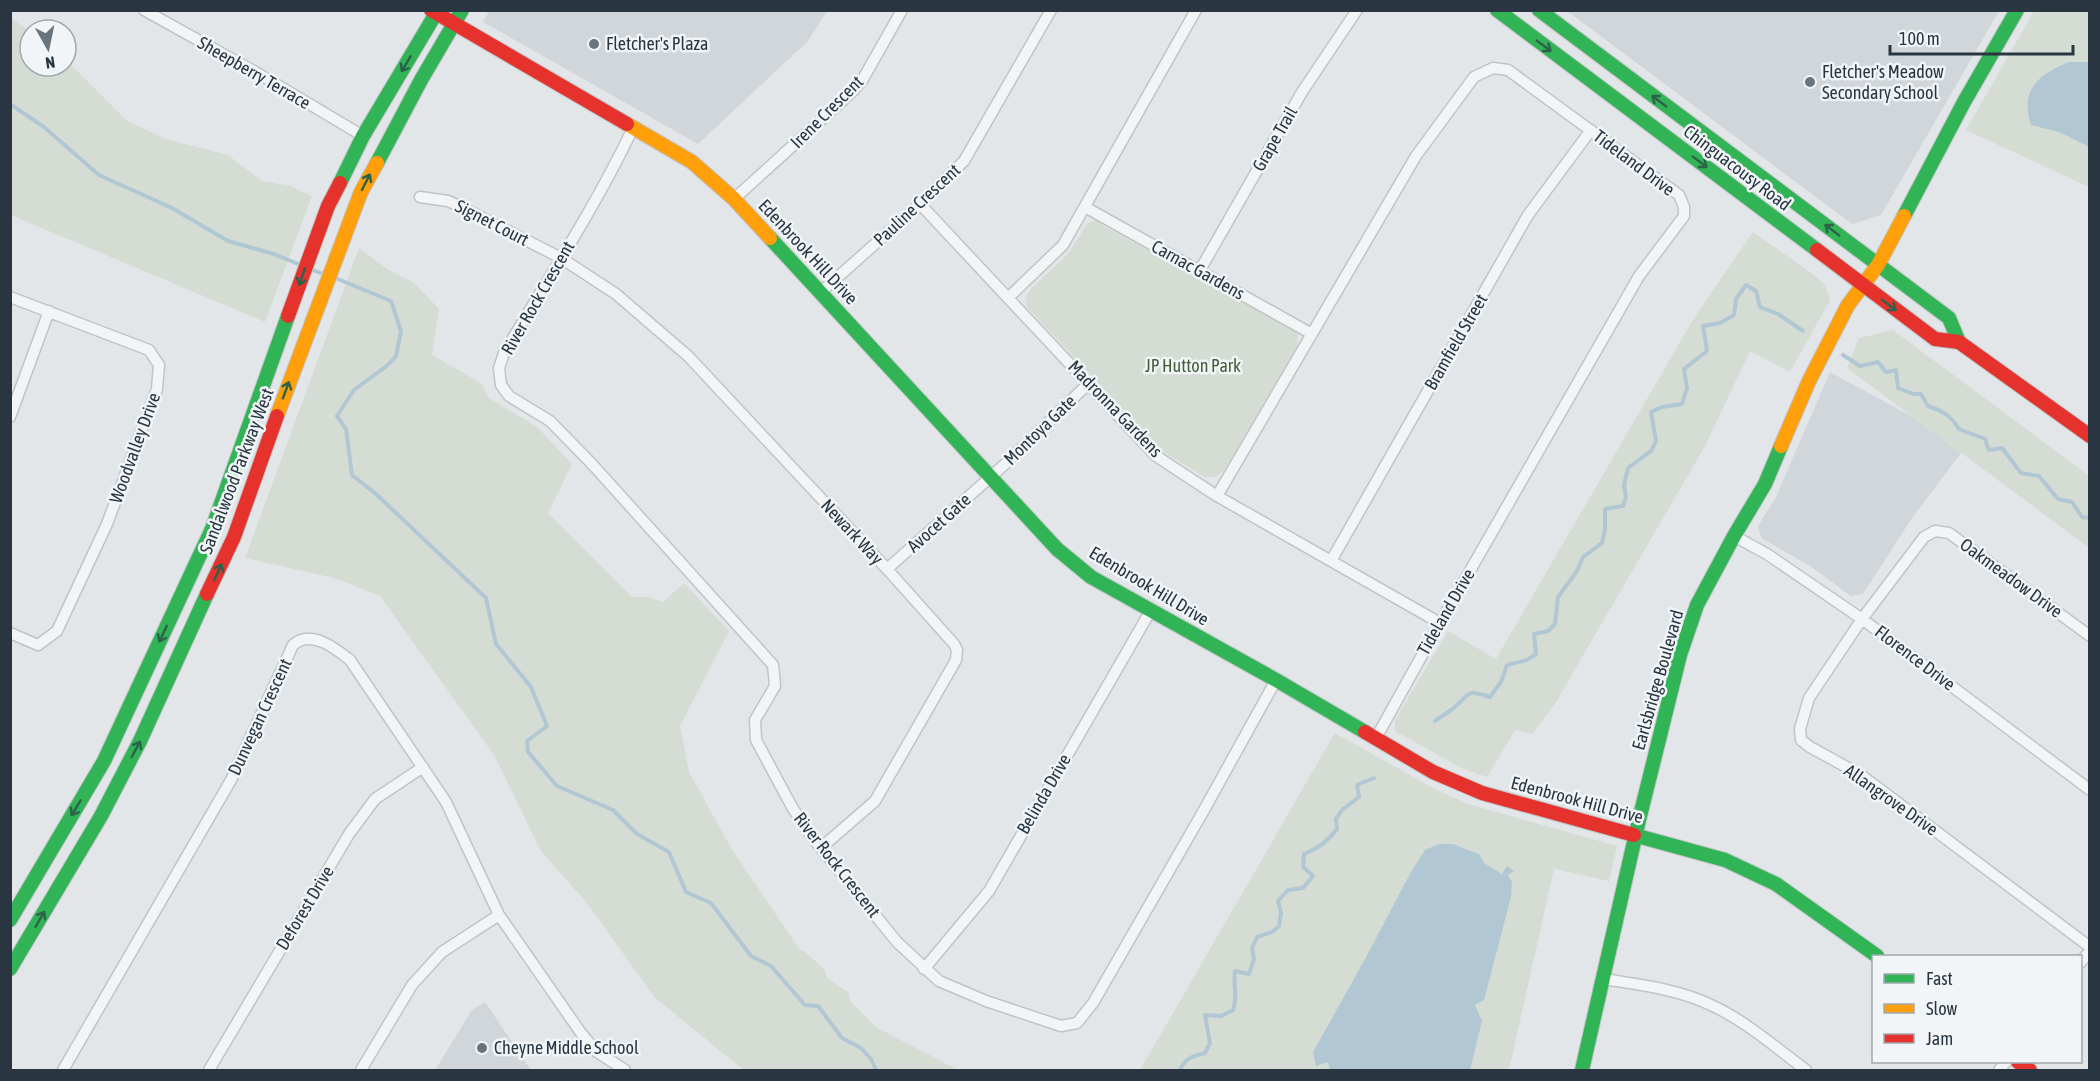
<svg xmlns="http://www.w3.org/2000/svg" width="2100" height="1081" font-family="'Asap Condensed',sans-serif">
<style>
.built{fill:#d1d6db}
.green{fill:#d5dcd3}
.water{fill:#b1c8d4}
.lines{fill:none;stroke-linecap:round;stroke-linejoin:round}
.stream{stroke:#b1c8d4;stroke-width:4}
.street-casing{stroke:#c1c4c6;stroke-width:13}
.fast-casing{stroke:#c1c4c6;stroke-width:16}
.slow-casing{stroke:#c1c4c6;stroke-width:16}
.jam-casing{stroke:#c1c4c6;stroke-width:16}
.street{stroke:#f2f4f5;stroke-width:10}
.fast{stroke:#30b455;stroke-width:14}
.slow{stroke:#ff9f0a;stroke-width:14}
.jam{stroke:#e5322d;stroke-width:14}
.oneway{stroke:#2b6249}
.poi-dot{fill:#6a747c;stroke:#f1f5f7;stroke-width:2}
.labels{text-anchor:middle;stroke-width:5;stroke-linejoin:round;paint-order:stroke}
.poi-label{font-size:18px;fill:#293642;stroke:#f1f5f7;text-anchor:start}
.street-label{font-size:18px;fill:#293642;stroke:#f1f5f7}
.park-label{font-size:18px;fill:#455e36;stroke:#f1f5f7}
</style>
<rect width="100%" height="100%" fill="#e3e6e8"/>
<!-- built -->
<path class="built" d="M490,10H827V11L808,41L698,144L483,22Z
M1567,11H1999L1881,215L1852,224Z
M1830,372L1918,420L1961,453L1912,518L1863,594L1851,596L1810,566L1761,538L1758,526L1776,497Z
M485,1002L531,1070H435L472,1010Z"/>
<!-- green -->
<path class="green" d="M2034,11H2089V187L1966,130Z
M11,18L30,32V66H66V60L127,121L166,139L228,155L262,181L290,186L312,196L265,322L11,215Z
M1097,219L1102,225L1298,333L1297,347L1225,469L1216,477H1205L1162,451L1027,307L1026,296L1031,289L1068,254L1087,224Z
M1753,232L1814,275L1825,285L1830,300L1790,372L1750,351L1705,446L1556,702L1532,734L1515,730L1487,777L1463,769L1395,731V720L1448,631L1496,659L1694,318Z
M359,248L389,270L414,283L439,309L432,355L481,383L489,398L537,427L572,464L548,513L632,597H648L663,602L684,583L729,631L680,726L689,772L731,848L800,950L804,951L825,970L827,978L849,993L850,1001L876,1027L958,1070H744L655,998L587,903L541,851L494,755L380,596L334,578L245,558Z
M1893,330L2089,476V548L1847,368L1859,338Z
M1335,733L1433,788L1468,804L1617,846L1609,881L1554,869L1509,1070H1140Z"/>
<!-- water -->
<path class="water" d="M2069,62H2089V147L2059,132L2031,125C2019,90 2039,74 2069,62Z
M1439,844H1453L1479,854L1484,863L1502,874L1507,866L1514,871L1508,875L1512,882L1511,897L1484,1000L1475,1005L1482,1021L1470,1070H1327L1330,1069L1328,1062L1316,1066L1313,1052L1365,959L1411,872L1425,850Z"/>
<g class="lines">
<!-- stream -->
<path class="stream" d="M10,104L44,127L99,175L172,208L228,241L274,254L303,266
M310,269L326,275
M333,277L391,301L401,331L396,356L388,365L354,390L337,416L346,429L352,475L376,494L486,598L496,644L531,687L547,726L527,741L528,752L557,786L613,810L637,834L669,852L686,892L711,903L751,956L771,966L805,1005L818,1006L842,1038L861,1048L871,1059L876,1070
M1843,355L1860,366L1878,362L1886,372L1896,370L1898,388L1914,394H1921L1928,406C1943,411 1951,416 1959,429L1985,439L1989,450L2002,448L2021,473L2039,476L2058,499L2072,502L2082,517L2090,518
M1435,721C1442,716 1449,712 1456,706C1472,691 1467,690 1490,697L1501,682L1507,665L1527,660L1536,654L1534,634L1548,631L1555,624L1558,597L1577,571L1583,557L1602,543L1605,529V509L1623,506L1626,497L1624,485L1628,468L1651,451L1656,441L1651,412L1662,407L1682,404L1687,388L1684,369L1707,351L1703,326L1720,323L1734,315L1736,299L1746,285L1756,291L1760,307L1778,314L1803,331
M1180,1070C1185,1058 1193,1056 1205,1053L1210,1043L1205,1015L1221,1016L1233,1010C1238,997 1233,986 1235,971L1249,974L1254,959L1252,948L1257,937L1272,932L1279,926L1281,913L1278,901L1288,890L1303,888L1313,876L1303,867L1304,854C1317,849 1329,840 1337,829L1336,819L1342,810L1359,797L1357,785L1374,778"/>
<!-- street casing -->
<g class="street-casing">
<path id="street" d="M144,10L259,74L363,136
M633,128C596,206 548,279 504,353L499,368L501,385L509,396L550,421L592,464L773,665L775,686L755,720L756,740L792,807L812,837L897,942L939,981L986,1001L1061,1026L1077,1023L1093,1003L1204,810L1276,680
M420,197L448,201L461,207L561,258L616,294L688,356L887,569L954,644L957,650L956,660L875,801L822,847
M734,199L852,92L863,79L902,10
M920,204L1156,456L1217,496L1440,623
M1085,207L1312,334
M1200,270L1302,92L1357,10
M821,292L920,204L964,161L1051,10
M10,297L149,350L159,365L157,389L107,524L57,631L38,645L10,633
M1008,298L1063,245L1196,10
M10,417L49,311
M1217,496L1416,156L1474,77L1493,68L1508,70L1679,195L1684,207V216L1639,276L1440,623L1376,738
M1734,536L1767,554L1862,619L2090,790
M1331,561L1528,215L1591,130
M887,569L1004,465L1089,383
M2090,636L1949,533L1935,531L1924,537L1862,619L1809,698L1800,729L1801,740L1810,747L1861,775L2090,947
M2080,963L2090,951
M924,969L989,891L1151,610
M1604,979C1640,985 1678,989 1711,1005C1746,1021 1776,1048 1806,1070
M63,1070L231,780L293,645C311,629 335,648 350,660L446,802L499,915L581,1033L597,1052L625,1070
M209,1070L349,834L375,799L423,767
M361,1070L412,985L442,952L499,915
M1999,1070L2006,1062"/>
</g>
<!-- fast casing -->
<g class="fast-casing">
<path id="fast" d="M1497,10L1817,250
M1539,10L1949,318L1959,342
M377,163L421,80L462,10
M340,183L363,136L438,10
M1904,216L1964,102L2017,10
M770,238L1057,549L1091,577L1276,680L1365,732
M1634,835L1725,860L1776,884L1877,956
M10,920L104,761L212,529L288,316
M10,969L101,816L140,741L207,594
M1582,1070L1639,820L1680,655L1697,605L1734,536L1765,484L1781,446"/>
</g>
<!-- slow casing -->
<g class="slow-casing">
<path id="slow" d="M627,124L692,162L734,199L770,238
M277,416L361,192L377,163
M1781,446L1809,381L1848,305L1878,265L1904,216"/>
</g>
<!-- jam casing -->
<g class="jam-casing">
<path id="jam" d="M431,10L627,124
M1817,250L1935,339L1959,342L2090,436
M288,316L328,206L340,183
M207,594L234,537L277,416
M1365,732L1433,772L1482,793L1634,835
M2018,1062L2030,1070"/>
</g>
<!-- street -->
<use href="#street" class="street"/>
<!-- fast -->
<use href="#fast" class="fast"/>
<!-- slow -->
<use href="#slow" class="slow"/>
<!-- jam -->
<use href="#jam" class="jam"/>
</g>
<!-- one-way arrows -->
<defs><path id="oneway-shaft" d="M-6 0H5M1.5-3L5.5 0L1.5 3" fill="none" stroke-width="1.6" stroke-linecap="round" stroke-linejoin="round" transform="scale(1.5)"/></defs>
<g class="oneway">
<use href="#oneway-shaft" transform="translate(1544 46) rotate(37)"/>
<use href="#oneway-shaft" transform="translate(406 64) rotate(121)"/>
<use href="#oneway-shaft" transform="translate(1659 101) rotate(-143)"/>
<use href="#oneway-shaft" transform="translate(1700 162) rotate(37)"/>
<use href="#oneway-shaft" transform="translate(366 182) rotate(-63)"/>
<use href="#oneway-shaft" transform="translate(1832 230) rotate(-143)"/>
<use href="#oneway-shaft" transform="translate(302 277) rotate(109)"/>
<use href="#oneway-shaft" transform="translate(1889 305) rotate(37)"/>
<use href="#oneway-shaft" transform="translate(286 390) rotate(-70)"/>
<use href="#oneway-shaft" transform="translate(218 572) rotate(-65)"/>
<use href="#oneway-shaft" transform="translate(163 634) rotate(115)"/>
<use href="#oneway-shaft" transform="translate(136 749) rotate(-62)"/>
<use href="#oneway-shaft" transform="translate(76 808) rotate(121)"/>
<use href="#oneway-shaft" transform="translate(40 919) rotate(-60)"/>
</g>
<!-- markers -->
<g class="poi-dot">
<circle cx="594" cy="44" r="6"/>
<circle cx="1810" cy="82" r="6"/>
<circle cx="482" cy="1048" r="6"/>
</g>
<g class="labels">
<!-- poi labels -->
<g class="poi-label">
<text x="606" y="50">Fletcher's Plaza</text>
<text x="1822" y="78">Fletcher's Meadow<tspan x="1822" dy="21">Secondary School</tspan></text>
<text x="494" y="1054">Cheyne Middle School</text>
</g>
<!-- street labels -->
<g class="street-label">
<text transform="translate(254 73) rotate(30)" y="6">Sheepberry Terrace</text>
<text transform="translate(827 112) rotate(-45)" y="6">Irene Crescent</text>
<text transform="translate(1275 139) rotate(-60)" y="6">Grape Trail</text>
<text transform="translate(1634 163) rotate(37)" y="6">Tideland Drive</text>
<text transform="translate(1737 168) rotate(37)" y="6">Chinguacousy Road</text>
<text transform="translate(917 205) rotate(-43)" y="6">Pauline Crescent</text>
<text transform="translate(492 223) rotate(27)" y="6">Signet Court</text>
<text transform="translate(808 252) rotate(47)" y="6">Edenbrook Hill Drive</text>
<text transform="translate(1198 270) rotate(29)" y="6">Carnac Gardens</text>
<text transform="translate(538 298) rotate(-60)" y="6">River Rock Crescent</text>
<text transform="translate(1456 342) rotate(-60)" y="6">Bramfield Street</text>
<text transform="translate(1115 409) rotate(46)" y="6">Madronna Gardens</text>
<text transform="translate(1040 430) rotate(-44)" y="6">Montoya Gate</text>
<text transform="translate(135 448) rotate(-70)" y="6">Woodvalley Drive</text>
<text transform="translate(237 471) rotate(-69)" y="6">Sandalwood Parkway West</text>
<text transform="translate(939 523) rotate(-42)" y="6">Avocet Gate</text>
<text transform="translate(852 532) rotate(47)" y="6">Newark Way</text>
<text transform="translate(2011 578) rotate(36)" y="6">Oakmeadow Drive</text>
<text transform="translate(1149 586) rotate(31)" y="6">Edenbrook Hill Drive</text>
<text transform="translate(1446 612) rotate(-60)" y="6">Tideland Drive</text>
<text transform="translate(1915 658) rotate(37)" y="6">Florence Drive</text>
<text transform="translate(1658 680) rotate(-74)" y="6">Earlsbridge Boulevard</text>
<text transform="translate(260 717) rotate(-65)" y="6">Dunvegan Crescent</text>
<text transform="translate(1044 794) rotate(-60)" y="6">Belinda Drive</text>
<text transform="translate(1577 800) rotate(15)" y="6">Edenbrook Hill Drive</text>
<text transform="translate(1891 800) rotate(35)" y="6">Allangrove Drive</text>
<text transform="translate(837 865) rotate(52)" y="6">River Rock Crescent</text>
<text transform="translate(305 908) rotate(-59)" y="6">Deforest Drive</text>
</g>
<!-- park labels -->
<g class="park-label">
<text x="1193" y="372">JP Hutton Park</text>
</g>
</g>
<!-- border -->
<rect width="2100" height="1081" fill="none" stroke="#293642" stroke-width="24"/>
<!-- legend -->
<rect x="1872" y="955" width="210" height="108" fill="#f1f5f7" stroke="#a1a9af" stroke-width="1.5"/>
<rect x="1884" y="974" width="30" height="9" fill="#30b455" stroke="#a1a9af" stroke-width="1.5"/>
<text x="1926" y="985" font-size="18" fill="#293642">Fast</text>
<rect x="1884" y="1004" width="30" height="9" fill="#ff9f0a" stroke="#a1a9af" stroke-width="1.5"/>
<text x="1926" y="1015" font-size="18" fill="#293642">Slow</text>
<rect x="1884" y="1034" width="30" height="9" fill="#e5322d" stroke="#a1a9af" stroke-width="1.5"/>
<text x="1926" y="1045" font-size="18" fill="#293642">Jam</text>
<!-- north arrow -->
<g transform="translate(48 48) rotate(171)"><circle r="28" fill="#f1f5f7" stroke="#a1a9af" stroke-width="1.5"/>
<path d="M0-4.5L10 22L0 15L-10 22Z" fill="#6a747c"/>
<text y="-9" font-size="16" font-weight="bold" text-anchor="middle" fill="#293642">N</text>
</g>
<!-- scale -->
<path d="M1890 45v9h183v-9" fill="none" stroke="#293642" stroke-width="3"/>
<text x="1899" y="45" font-size="18" fill="#293642" stroke="#f1f5f7" stroke-width="4.5" paint-order="stroke">100 m</text>
</svg>
